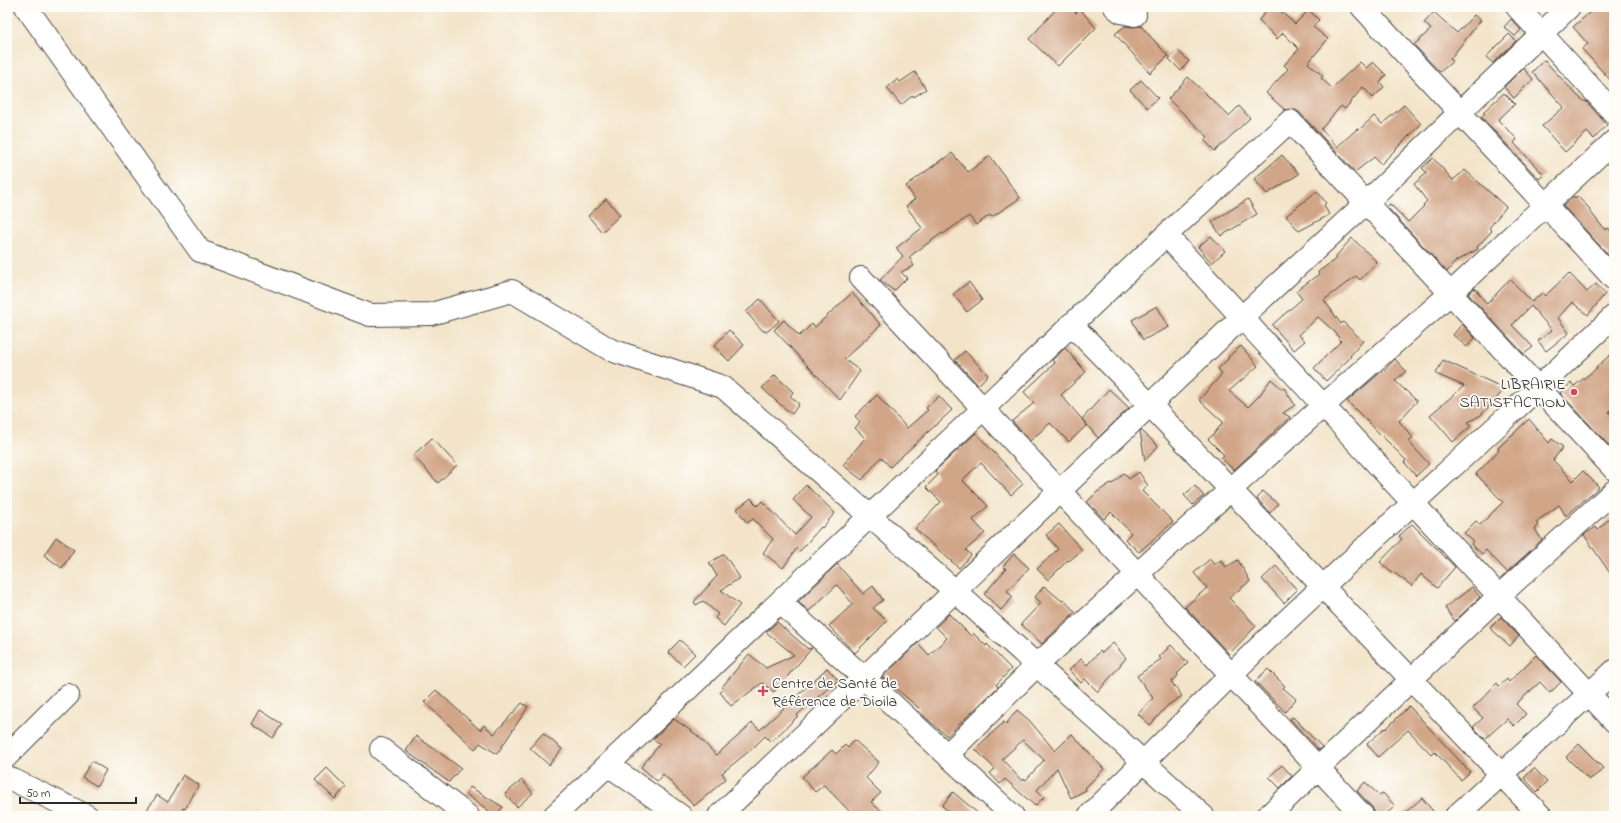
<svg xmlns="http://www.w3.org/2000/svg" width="1621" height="823" font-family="'Indie Flower',sans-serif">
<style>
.building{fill:#d1a587;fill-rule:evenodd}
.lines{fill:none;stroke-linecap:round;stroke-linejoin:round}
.minor-casing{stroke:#494743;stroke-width:24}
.major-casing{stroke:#494743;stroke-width:24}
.minor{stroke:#fff;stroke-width:22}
.major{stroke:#fff;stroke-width:22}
.poi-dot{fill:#d1495b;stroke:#fdfcf7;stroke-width:1.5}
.labels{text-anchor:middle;stroke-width:3.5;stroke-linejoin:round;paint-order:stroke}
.poi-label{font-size:16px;fill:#2b2b2b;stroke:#fdfcf7;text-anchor:end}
</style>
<rect width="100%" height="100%" fill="#fdfcf7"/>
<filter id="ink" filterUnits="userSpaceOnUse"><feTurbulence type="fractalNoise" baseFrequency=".025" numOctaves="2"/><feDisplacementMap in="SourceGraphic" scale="8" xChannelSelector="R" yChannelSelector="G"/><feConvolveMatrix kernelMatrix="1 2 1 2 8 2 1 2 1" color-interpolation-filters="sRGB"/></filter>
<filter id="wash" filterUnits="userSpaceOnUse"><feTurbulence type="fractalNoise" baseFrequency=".012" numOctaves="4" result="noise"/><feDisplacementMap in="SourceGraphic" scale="16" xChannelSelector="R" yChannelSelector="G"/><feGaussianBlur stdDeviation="0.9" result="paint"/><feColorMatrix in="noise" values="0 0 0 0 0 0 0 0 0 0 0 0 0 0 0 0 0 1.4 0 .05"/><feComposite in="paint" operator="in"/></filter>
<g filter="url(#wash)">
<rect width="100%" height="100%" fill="#f3e4c9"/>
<g id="blocks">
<!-- building -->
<path class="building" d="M1058,7H1069L1076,13L1080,9L1096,28L1058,66L1029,39Z
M1269,7H1276L1295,24L1309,10L1319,20L1313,27L1328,39L1308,63L1323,76L1321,78L1332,88L1360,62L1366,68L1373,62L1386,75L1380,82L1384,87L1373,98L1363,87L1345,109L1341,106L1321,129L1337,147L1357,129L1359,130L1374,116L1382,124L1404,105L1421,124L1381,164L1374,157L1355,172L1299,112L1293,109L1285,110L1266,93L1288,69L1284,65L1299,49L1283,33L1277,39L1259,20Z
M1596,7H1614V84L1582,49L1588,44L1573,27Z
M1434,12L1457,33L1474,15L1481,20L1450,59L1453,61L1440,72L1414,45L1431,29L1424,23Z
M1511,19L1521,30L1515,36L1504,27Z
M1125,26L1133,27L1141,26L1168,56L1150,73L1115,34Z
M1509,34L1516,41L1493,63L1486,57Z
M1177,50L1189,61L1181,71L1169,59Z
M1544,60L1577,95L1585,102L1586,101L1607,125L1594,139L1587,132L1565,152L1542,126L1564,107L1532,72Z
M1523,68L1533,79L1514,98L1504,87Z
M915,72L926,89L914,97L913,95L901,105L887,88L898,79L900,82Z
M1188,77L1229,116L1239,106L1250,118L1215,151L1204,140L1208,137L1168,99Z
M1141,80L1158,98L1147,108L1130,90Z
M1504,93L1515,104L1498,120L1517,139L1514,143L1544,175L1539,179L1481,117L1485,113L1483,112Z
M952,153L968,172L990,156L1020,198L992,217L990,215L976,225L969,216L943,234L942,233L909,257L914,266L901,272L907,278L894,291L880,280L903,256L896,248L922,228L906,206L915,199L906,186L944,158L945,159Z
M1282,155L1299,174L1267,194L1254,179Z
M1433,158L1453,180L1465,170L1506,207L1489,228L1492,231L1477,247L1478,249L1456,261L1447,272L1387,207L1390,204L1408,222L1424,206L1423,205L1427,201L1414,184L1427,173L1422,168Z
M1317,191L1326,203L1324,205L1329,215L1299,231L1286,216Z
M1574,196L1575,198L1577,196L1590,209L1589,210L1605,230L1608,228L1614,234V261L1563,206Z
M606,199L620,215L602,232L588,216Z
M1248,199L1257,214L1221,236L1212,222Z
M1211,236L1225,251L1212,263L1198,247Z
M1352,238L1377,262L1360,280L1356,276L1324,300L1341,324L1343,322L1363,341L1350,356L1351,357L1326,381L1314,368L1341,341L1334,331L1318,317L1299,335L1305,341L1294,350L1272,325L1302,299L1296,291L1319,274L1318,272L1337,258L1336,256Z
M1569,273L1587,292L1596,284L1605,294L1588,315L1572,302L1558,318L1569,333L1546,351L1538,341L1552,330L1531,306L1512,325L1533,347L1524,354L1468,294L1475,288L1487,304L1510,279L1532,302L1542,293L1545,296Z
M969,282L982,300L967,312L953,294Z
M852,293L881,325L844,359L860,371L840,400L774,330L784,320L799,336L812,324L815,327Z
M760,299L779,321L768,331H763L746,312Z
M1157,306L1169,327L1143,340L1132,320Z
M1462,324L1475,338L1467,347L1453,335Z
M729,330L744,345L729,361L714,346Z
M1241,346L1258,366L1229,391L1248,407L1259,396L1271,379L1282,389L1284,388L1295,405L1283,413L1290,417L1234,470L1221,458L1224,455L1208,439L1214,434L1223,422L1199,400L1222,374L1218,369L1229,358L1228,357Z
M1065,348L1086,372L1061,395L1087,425L1069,442L1050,423L1030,441L1012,421L1034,403L1024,392L1055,363L1052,360Z
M965,351L988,375L978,385L955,360Z
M1614,352V407L1609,412L1614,420V451L1560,393L1571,383L1574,386L1597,368L1596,367Z
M1395,359L1406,371L1395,381L1417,401L1399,421L1413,438L1408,441L1429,464L1416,476L1404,462L1406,460L1347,401L1381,372L1382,373Z
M1443,360L1497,385L1503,391L1481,415L1468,422L1471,426L1453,442L1430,415L1464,386L1436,374Z
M775,375L793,392L790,396L799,404L792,414L776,401L762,388Z
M1109,389L1129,408L1098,438L1082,419Z
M877,395L907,428L928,410L926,408L939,396L952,410L890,467L881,457L862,480L843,465L865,438L855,428L860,422L855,416Z
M1529,419L1549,443L1552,439L1563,447L1553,460L1573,481L1583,471L1599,487L1566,516L1559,505L1536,522L1539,525L1535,529L1542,540L1507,572L1486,550L1482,554L1471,544L1473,541L1464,533L1476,521L1480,525L1503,502L1476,474L1499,450L1498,448Z
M1141,430L1158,446L1145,461L1140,431Z
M976,433L1023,484L1011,495L981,463L962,480L988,506L973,520L985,533L966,550L971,555L959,568L915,529L941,502L926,487L938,475L935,471Z
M432,438L457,465L438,483L413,455Z
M1139,472L1148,486L1142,491L1173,522L1139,552L1125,539L1131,533L1111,512L1104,519L1087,502L1097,492L1111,483L1112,484L1124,473L1129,479Z
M806,485L835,513L822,528L821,527L800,551L797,548L783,568L763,553L773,539L753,519L747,523L737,509L751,498L757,506L762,501L795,535L811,517L793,500Z
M1195,486L1204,496L1193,505L1184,495Z
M1263,491L1278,504L1270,513L1257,499Z
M1614,514V579L1584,535L1596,527L1598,530Z
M1059,524L1082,550L1069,561L1068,560L1048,580L1037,569L1058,549L1046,535Z
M1412,524L1455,567L1437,588L1421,574L1412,586L1393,572L1392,573L1380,562L1402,539L1399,536Z
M56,537L74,550L62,568L44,555Z
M724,554L740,578L721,590L740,605L724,626L715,618L718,614L703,601L696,605L694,602L717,576L709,563Z
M1014,554L1029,568L1007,591L1013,597L1001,610L984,594L1006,569L1003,566Z
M1210,559L1214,565L1221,560L1226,567L1238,560L1250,581L1229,598L1256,626L1229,654L1185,607L1207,588L1194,573Z
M837,564L863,594L873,586L883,600L873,608L887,621L855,653L829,626L853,604L837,585L809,611L798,602Z
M1276,566L1297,590L1284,603L1262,579Z
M1044,586L1062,601L1063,599L1075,612L1042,644L1021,624L1041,603L1035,597Z
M1472,587L1480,597L1455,621L1445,608Z
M949,614L971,636L973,633L986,646L987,644L1011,669L996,685L998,687L947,736L918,711L920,709L882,677L918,643L929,655L947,638L936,627Z
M1501,617L1519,636L1510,646L1490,628Z
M777,622L808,649L812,648L774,692L762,683L731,706L720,692L724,688L722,687L749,654L766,668L794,655L766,632Z
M680,640L695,654L683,666L668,652Z
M1113,643L1126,658L1098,692L1085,679L1081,683L1069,670L1081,659L1087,665L1100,651L1102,653Z
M1171,645L1188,663L1177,674L1178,676L1171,682L1182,696L1168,705L1150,725L1138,714L1153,698L1137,676L1161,659L1159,657Z
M1536,655L1561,682L1550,693L1540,682L1516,704L1526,714L1514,726L1507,719L1485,739L1473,727L1483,718L1473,708L1497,683L1499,686L1507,679L1509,682Z
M827,668L838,680L797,715L798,716L771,742L765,736L753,748L722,773L726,779L694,806L663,774L657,781L641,767L660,744L653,739L674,719L697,735L716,755L736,738L752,723L760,730Z
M1268,669L1285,686L1283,688L1296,699L1285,712L1255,681Z
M436,690L480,730L484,725L494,734L522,703L528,707L497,754L480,743L475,749L424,702Z
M1409,706L1470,772L1461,780L1435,752L1432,755L1408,730L1378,757L1367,744L1385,728L1386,729Z
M260,710L282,724L273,738L252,724Z
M1017,710L1029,720L1055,751L1072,734L1104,769L1085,788L1086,790L1071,798L1057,768L1037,790L1044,797L1035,806L1005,779L1000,784L990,773L995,769L975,749L1004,722L1006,724ZM1023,740L1044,760L1026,780L1024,779L1022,781L1002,759Z
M1293,717L1322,747L1319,750L1290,719Z
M543,733L562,749L549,765L530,748Z
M416,736L461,768L449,782L406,751Z
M854,740L879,762L866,778L881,793L871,802L887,816H854L824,785L815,792L802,777L832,750L836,754L845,745L848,748Z
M1579,744L1604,769L1589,780L1566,757Z
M92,761L106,770L97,786L82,777Z
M1282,765L1292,776L1280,788L1269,777Z
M327,768L346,787L335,799L315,780Z
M1534,768L1547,782L1537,792L1524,778Z
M183,775L199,785L185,809L183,808L178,816H143L157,795L168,802Z
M522,780L533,793L517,807L505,794Z
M1365,782L1379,795L1383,793L1395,806L1384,816H1376L1372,807L1357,791Z
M470,787L503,807L496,816L466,794Z
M953,792L981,816H955L942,806Z
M1422,798L1433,811L1427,816H1401Z"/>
</g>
</g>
<g filter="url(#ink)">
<use href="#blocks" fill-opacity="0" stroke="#494743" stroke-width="1"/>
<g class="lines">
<!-- minor casing -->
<g class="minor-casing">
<path id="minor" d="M26,7L200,251L370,315L431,314L512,291L611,350L723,387L955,591L1203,816
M1115,7L1121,12L1135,15
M1362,7L1614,279
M1517,7L1614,113
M1166,235L1614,721
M861,278L1363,816
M1071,324L1150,405L1541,816
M780,602L864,678L1013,816
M381,749L468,816
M947,755L1037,665L1324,405L1451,293L1614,141
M7,756L68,695
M608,765L681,816
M7,777L87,816
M554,816L1166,235L1290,121L1614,469
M719,816L1242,317L1367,202L1569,7
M1268,816L1499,596L1614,491
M1456,816L1614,671"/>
</g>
<!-- major casing -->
<g class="major-casing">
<path id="major" d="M1089,816C1145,761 1201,704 1257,649C1374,536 1497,429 1614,316"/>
</g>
<!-- minor -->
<use href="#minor" class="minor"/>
<!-- major -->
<use href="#major" class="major"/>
</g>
</g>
<!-- markers -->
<g class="poi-dot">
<circle cx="1574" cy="392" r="4"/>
<path d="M761 685h4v4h4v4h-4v4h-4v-4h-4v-4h4z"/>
</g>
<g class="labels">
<!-- poi labels -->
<g class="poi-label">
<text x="1566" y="389">LIBRAIRIE<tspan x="1566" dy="18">SATISFACTION</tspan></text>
<text x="772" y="688" text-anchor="start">Centre de Santé de<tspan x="772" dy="18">Référence de Dioila</tspan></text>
</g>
</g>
<!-- margin -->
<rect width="1621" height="823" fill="none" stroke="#fdfcf7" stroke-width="24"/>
<!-- scale -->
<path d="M20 797v6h116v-6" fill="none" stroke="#2b2b2b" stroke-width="2"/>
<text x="26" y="797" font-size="12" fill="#2b2b2b" stroke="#fdfcf7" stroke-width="3" paint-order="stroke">50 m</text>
</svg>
